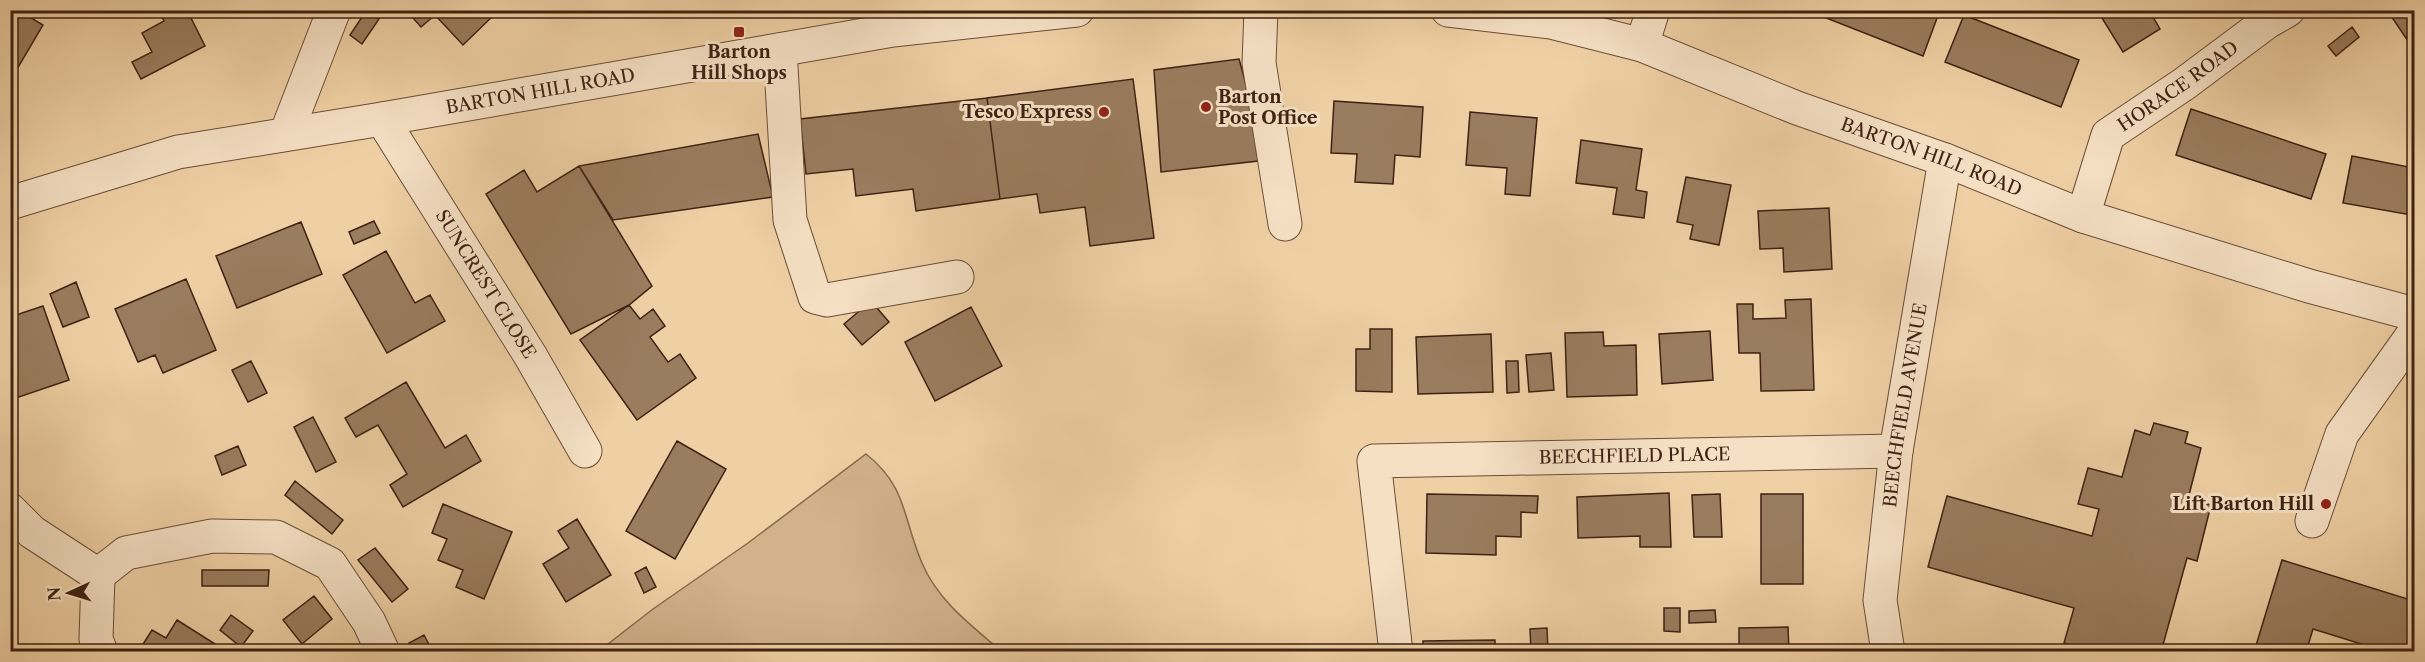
<svg xmlns="http://www.w3.org/2000/svg" width="2425" height="662" font-family="'Libre Caslon Text',serif">
<style>
.green{fill:#d1b28b;stroke:#886a4f;stroke-width:1.5}
.building{fill:#9a7c5e;stroke:#3e2213;stroke-width:1.5}
.lines{fill:none;stroke-linecap:round;stroke-linejoin:round}
.minor-casing{stroke:#6a4e37;stroke-width:35}
.minor{stroke:#f5e0c4;stroke-width:33}
.poi-dot{fill:#8f2418;stroke:#f5e0c4;stroke-width:2}
.labels{text-anchor:middle;stroke-width:6;stroke-linejoin:round;paint-order:stroke}
.poi-label{font-size:18px;font-weight:bold;fill:#3e2213;stroke:#f5e0c4;text-anchor:end}
.street-label{font-size:18px;fill:#3e2213;stroke:#f5e0c4}
</style>
<rect width="100%" height="100%" fill="#efd0a4"/>
<filter id="stains"><feTurbulence type="fractalNoise" baseFrequency=".00333" numOctaves="4"/><feColorMatrix values="0 0 0 0 .2 0 0 0 0 .09 0 0 0 0 .02 0 0 0 .5 -.17"/></filter>
<radialGradient id="worn" r=".72"><stop offset=".6" stop-color="#630" stop-opacity="0"/><stop offset="1" stop-color="#630" stop-opacity=".3"/></radialGradient>
<!-- green -->
<path class="green" d="M866,454C907,486 903,519 922,563C938,601 971,625 1001,651H599L653,609L748,543Z"/>
<!-- building -->
<path class="building" d="M10,10H18L43,25L10,81Z
M158,10H187L205,46L141,79L132,62L152,52L142,33L164,21Z
M406,10H499L463,45L435,15L421,27Z
M1806,10H1940L1923,56Z
M2097,10H2149L2160,29L2123,52Z
M2387,10H2414V50Z
M366,11L379,19L362,44L350,35Z
M1964,15L2079,60L2061,107L1945,62Z
M2352,27L2359,37L2336,56L2328,46Z
M1239,59L1267,160L1161,172L1154,70Z
M1133,79L1154,238L1090,246L1085,207L1040,213L1037,194L1000,199L987,98Z
M987,98L1000,199L916,211L913,189L856,196L853,169L806,174L800,119Z
M1334,101L1423,107L1420,157L1395,155L1393,184L1355,182L1357,154L1331,153Z
M2191,109L2326,154L2311,199L2176,155Z
M1470,112L1537,118L1530,196L1505,194L1507,168L1466,165Z
M758,134L773,197L613,220L579,166Z
M1581,140L1642,149L1636,190L1647,192L1644,218L1613,214L1617,188L1576,183Z
M2352,156L2414,168V199L2411,215L2343,203Z
M579,166L652,286L629,305L571,334L486,194L524,170L537,192Z
M1686,177L1731,185L1719,245L1690,239L1693,225L1677,222Z
M1829,208L1832,269L1784,272L1783,248L1760,249L1758,211Z
M374,221L380,233L354,244L349,232Z
M301,222L322,274L237,308L216,256Z
M386,251L415,303L430,295L445,321L387,353L343,275Z
M186,279L216,350L163,373L155,355L138,362L115,309Z
M76,282L89,317L63,327L50,294Z
M1811,299L1814,390L1761,391L1760,353H1739L1737,304H1753V319L1786,318L1785,300Z
M871,301L889,322L862,345L844,324Z
M629,305L640,319L653,309L665,326L650,337L668,362L680,354L696,378L637,420L580,340Z
M43,306L69,380L10,400V317Z
M971,307L1002,366L935,401L905,342Z
M1370,329H1392V392L1356,391V349H1370Z
M1710,331L1713,380L1662,384L1659,334Z
M1603,332L1604,346L1636,345L1637,395L1567,397L1565,333Z
M1491,334L1493,392L1418,394L1416,337Z
M1551,353L1554,390L1529,392L1526,355Z
M251,361L267,393L248,402L232,370Z
M1506,361H1518L1519,392L1507,393Z
M406,382L445,448L466,435L481,461L403,507L390,485L407,474L378,425L356,437L345,418Z
M313,417L336,462L316,472L294,427Z
M2154,423L2188,432L2185,443L2201,448L2188,499L2211,505L2197,561L2187,558L2161,652H2097L2064,643L2074,608L1928,567L1947,496L2092,536L2099,509L2078,504L2088,468L2122,477L2135,430L2150,435Z
M677,441L726,469L675,559L626,531Z
M238,446L246,465L222,475L215,456Z
M295,481L343,520L332,534L285,495Z
M1669,493L1671,547H1640V536L1578,538L1577,497Z
M1427,494L1538,496L1537,513L1521,512V537L1496,536V555L1426,553Z
M1720,494L1722,537H1694L1692,495Z
M1761,494H1803V584H1761Z
M443,504L512,532L484,599L456,587L463,570L438,560L447,539L432,533Z
M577,519L611,575L566,602L543,564L569,548L558,531Z
M375,548L408,589L392,602L358,560Z
M2282,560L2414,601V652H2387L2313,629L2306,652H2254Z
M646,567L656,587L644,593L635,573Z
M202,570H269L268,586H202Z
M314,596L332,619L302,644L283,620Z
M1664,608H1680V632L1664,631Z
M1715,610L1716,622L1689,623V611Z
M231,615L253,631L241,647L220,630Z
M177,620L223,649L221,652H138L152,630L166,638Z
M1788,627L1789,652H1739V628Z
M1547,628L1548,652H1531L1530,629Z
M424,635L433,652H414L409,643Z
M1495,640V652H1423V641Z"/>
<g class="lines">
<!-- minor casing -->
<g class="minor-casing">
<g id="minor">
<path d="M1261,10L1259,63L1285,224"/>
<path id="s1" d="M1448,10L1551,22L1642,45L1797,108L1945,160L2083,216L2309,286L2414,314"/>
<path d="M1642,45L1653,10"/>
<path d="M780,50L790,220L815,297L827,300L957,277"/>
<path id="s2" d="M382,119L530,355L585,451"/>
<path d="M286,134L334,10"/>
<path id="s3" d="M10,203L178,152L382,119L893,30L1077,10"/>
<path id="s4" d="M2083,216L2108,135L2184,84L2267,22L2288,10"/>
<path d="M10,510L32,532L98,575"/>
<path d="M2312,521L2342,434L2414,333"/>
<path d="M98,575L126,553L212,536L276,537L330,564L369,622L383,652"/>
<path d="M98,575L96,639L101,652"/>
<path id="s5" d="M1396,652L1374,461L1896,451"/>
<path id="s6" d="M1888,652L1880,600L1896,451L1945,160"/>
</g>
</g>
<!-- minor -->
<use href="#minor" class="minor"/>
</g>
<!-- markers -->
<g class="poi-dot">
<rect x="733" y="26" width="12" height="12" rx="3"/>
<circle cx="1206" cy="107" r="6"/>
<circle cx="1104" cy="112" r="6"/>
<circle cx="2326" cy="504" r="6"/>
</g>
<g class="labels">
<!-- poi labels -->
<g class="poi-label">
<text x="739" y="58" text-anchor="middle">Barton<tspan x="739" dy="21">Hill Shops</tspan></text>
<text x="1218" y="103" text-anchor="start">Barton<tspan x="1218" dy="21">Post Office</tspan></text>
<text x="1092" y="118">Tesco Express</text>
<text x="2314" y="510">Lift Barton Hill</text>
</g>
<!-- street labels -->
<g class="street-label">
<text dy="6" stroke="none"><textPath href="#s4" startOffset="170">HORACE ROAD</textPath></text>
<text dy="6" stroke="none"><textPath href="#s3" startOffset="543">BARTON HILL ROAD</textPath></text>
<text dy="6" stroke="none"><textPath href="#s1" startOffset="508">BARTON HILL ROAD</textPath></text>
<text dy="6" stroke="none"><textPath href="#s2" startOffset="195">SUNCREST CLOSE</textPath></text>
<text dy="6" stroke="none"><textPath href="#s6" startOffset="249">BEECHFIELD AVENUE</textPath></text>
<text dy="6" stroke="none"><textPath href="#s5" startOffset="453">BEECHFIELD PLACE</textPath></text>
</g>
</g>
<!-- margin -->
<rect width="2425" height="662" fill="none" stroke="#efd0a4" stroke-width="36"/>
<rect x="12" y="12" width="2401" height="638" fill="none" stroke="#3e2213" stroke-width="3"/>
<rect x="18" y="18" width="2389" height="626" fill="none" stroke="#3e2213" stroke-width="1.5"/>
<!-- north arrow -->
<g transform="translate(69 593) rotate(266)" stroke="#f5e0c4" stroke-width="4.5" paint-order="stroke">
<path d="M0-4.5L10 22L0 15L-10 22Z" fill="#3e2213"/>
<text y="-9" font-size="16" font-weight="bold" text-anchor="middle" fill="#3e2213">N</text>
</g>
<rect width="100%" height="100%" filter="url(#stains)"/>
<rect width="100%" height="100%" fill="url(#worn)"/>
</svg>
